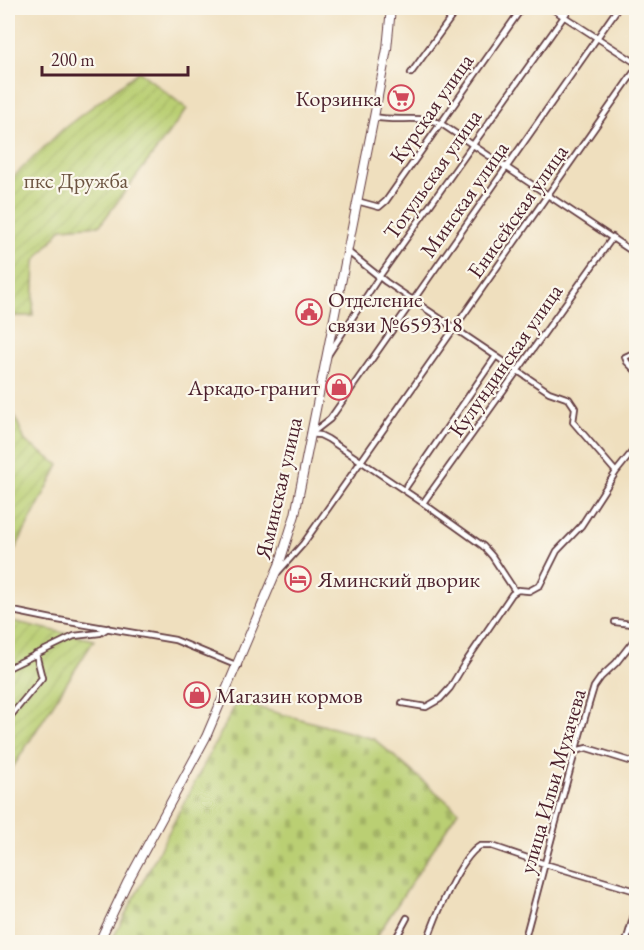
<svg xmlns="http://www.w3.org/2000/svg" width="644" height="950" font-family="'EB Garamond',serif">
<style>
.cemetery{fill:url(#cemetery-stones);stroke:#82774f;stroke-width:1.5}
.garden{fill:url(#garden-furrows);stroke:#82774f;stroke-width:1.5}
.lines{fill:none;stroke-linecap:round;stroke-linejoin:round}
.minor-casing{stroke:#633c41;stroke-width:8}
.primary-casing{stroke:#633c41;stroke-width:10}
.minor{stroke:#fff;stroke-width:4.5}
.primary{stroke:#fff;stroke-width:8}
.labels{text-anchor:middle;stroke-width:4.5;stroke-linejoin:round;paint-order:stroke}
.poi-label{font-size:22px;fill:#4a1f2b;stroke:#fbf7ec;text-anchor:start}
.street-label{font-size:22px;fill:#4a1f2b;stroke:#fbf7ec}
.park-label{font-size:22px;fill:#6c5441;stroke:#fbf7ec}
</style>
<defs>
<pattern id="cemetery-stones" width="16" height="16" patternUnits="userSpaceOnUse" patternTransform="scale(1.5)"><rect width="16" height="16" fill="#bacf73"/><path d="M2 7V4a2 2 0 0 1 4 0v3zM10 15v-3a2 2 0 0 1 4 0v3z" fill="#a1b164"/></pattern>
<pattern id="garden-furrows" width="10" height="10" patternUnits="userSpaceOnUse" patternTransform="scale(1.5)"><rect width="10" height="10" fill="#bacf73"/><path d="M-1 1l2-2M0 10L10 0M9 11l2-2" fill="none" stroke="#a1b164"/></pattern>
</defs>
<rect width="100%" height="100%" fill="#fbf7ec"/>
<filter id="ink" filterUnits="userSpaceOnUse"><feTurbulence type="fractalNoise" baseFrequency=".0167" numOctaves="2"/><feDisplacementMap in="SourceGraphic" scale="12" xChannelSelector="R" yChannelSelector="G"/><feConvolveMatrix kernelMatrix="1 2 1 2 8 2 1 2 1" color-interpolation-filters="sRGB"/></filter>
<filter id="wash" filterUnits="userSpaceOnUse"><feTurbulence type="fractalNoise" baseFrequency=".008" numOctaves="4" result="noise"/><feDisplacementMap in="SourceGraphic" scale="24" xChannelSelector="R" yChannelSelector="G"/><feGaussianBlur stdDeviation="1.35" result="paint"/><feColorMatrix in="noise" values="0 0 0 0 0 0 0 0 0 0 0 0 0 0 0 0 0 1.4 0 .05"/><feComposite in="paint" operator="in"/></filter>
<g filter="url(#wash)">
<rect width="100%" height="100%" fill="#efdfbe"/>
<!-- cemetery -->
<path class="cemetery" d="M237,702L374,739L458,811L373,942H111Z"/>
<!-- garden -->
<path class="garden" d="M139,71L187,109L100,225L62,228L35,261L33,316H8V182L63,129Z
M8,399L25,441L59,465L8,563Z
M8,620L94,640L8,775Z"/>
</g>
<g filter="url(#ink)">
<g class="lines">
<!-- minor casing -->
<g class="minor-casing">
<path id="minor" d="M551,8L636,63
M411,73L458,8
M374,117C397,122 420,115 440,123L636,254
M357,201L379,207L386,201L522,8
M347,251L386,282L549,392L569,399L575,408L573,422L616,472
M636,352L625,357L627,362L636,371
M328,355L379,277L570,8
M312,433L330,419L618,8
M310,434L320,435L328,439L423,503L483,546L492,556L515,591
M404,490L496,356
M423,503L613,237
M278,572L303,544L636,69
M8,610L52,619L175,640L238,666
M615,622L632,624L636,627
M8,668L74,636L100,633L108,628
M402,703L426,707L440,699L450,688L465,663L512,594L518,590L529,591L540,585L557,551L581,526L616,472L636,447
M8,719L42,678L36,654
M575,751L587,748L636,763
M394,942L407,918
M427,942C434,920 460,857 480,846H492L545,864L636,891
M524,942C547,857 568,772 594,687L601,677L616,663L634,640
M626,942L636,908"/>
</g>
<!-- primary casing -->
<g class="primary-casing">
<path id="primary" d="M99,942L127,883L206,737L279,565L295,515L374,117L387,49L391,8"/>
</g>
<!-- minor -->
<use href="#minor" class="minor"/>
<!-- primary -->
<use href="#primary" class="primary"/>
</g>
</g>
<!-- icons -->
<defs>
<g id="supermarket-ring" transform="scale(1.35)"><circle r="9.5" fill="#fbf7ec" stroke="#d1495b" stroke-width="1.5"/><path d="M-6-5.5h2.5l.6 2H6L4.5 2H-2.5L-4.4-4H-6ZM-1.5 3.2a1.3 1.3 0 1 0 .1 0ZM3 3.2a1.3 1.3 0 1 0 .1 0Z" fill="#d1495b"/></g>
<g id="civic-ring" transform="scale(1.35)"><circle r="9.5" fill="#fbf7ec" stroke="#d1495b" stroke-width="1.5"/><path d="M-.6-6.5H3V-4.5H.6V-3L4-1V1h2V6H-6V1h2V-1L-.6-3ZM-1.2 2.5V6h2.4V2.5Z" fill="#d1495b"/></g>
<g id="shop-ring" transform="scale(1.35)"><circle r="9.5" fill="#fbf7ec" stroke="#d1495b" stroke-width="1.5"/><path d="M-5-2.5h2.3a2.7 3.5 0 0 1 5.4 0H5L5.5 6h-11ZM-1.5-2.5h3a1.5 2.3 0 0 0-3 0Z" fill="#d1495b"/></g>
<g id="hotel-ring" transform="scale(1.35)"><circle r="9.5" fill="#fbf7ec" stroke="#d1495b" stroke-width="1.5"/><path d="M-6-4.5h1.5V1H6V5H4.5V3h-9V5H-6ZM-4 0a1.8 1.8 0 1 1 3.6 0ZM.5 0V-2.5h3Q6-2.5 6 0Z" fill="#d1495b"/></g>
</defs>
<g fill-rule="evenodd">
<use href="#supermarket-ring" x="401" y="98"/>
<use href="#civic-ring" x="309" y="312"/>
<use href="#shop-ring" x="339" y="387"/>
<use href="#hotel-ring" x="298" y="579"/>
<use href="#shop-ring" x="197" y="695"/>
</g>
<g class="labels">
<!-- poi labels -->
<g class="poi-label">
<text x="382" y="106" text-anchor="end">Корзинка</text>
<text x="328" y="307">Отделение<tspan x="328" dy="25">связи №659318</tspan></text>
<text x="320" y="395" text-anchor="end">Аркадо-гранит</text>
<text x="318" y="587">Яминский дворик</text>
<text x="216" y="703">Магазин кормов</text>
</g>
<!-- street labels -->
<g class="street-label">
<text transform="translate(431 108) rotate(-55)" y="8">Курская улица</text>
<text transform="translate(432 174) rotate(-55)" y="8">Тогульская улица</text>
<text transform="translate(464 199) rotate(-55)" y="8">Минская улица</text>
<text transform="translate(517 211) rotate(-55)" y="8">Енисейская улица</text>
<text transform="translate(505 360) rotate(-55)" y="8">Кулундинская улица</text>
<text transform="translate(278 488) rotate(-77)" y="8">Яминская улица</text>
<text transform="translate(552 781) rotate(-74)" y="8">улица Ильи Мухачева</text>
</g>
<!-- park labels -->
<g class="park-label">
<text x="76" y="188">пкс Дружба</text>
</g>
</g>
<!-- margin -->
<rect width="644" height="950" fill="none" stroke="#fbf7ec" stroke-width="30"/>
<!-- scale -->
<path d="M42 66v9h146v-9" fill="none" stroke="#4a1f2b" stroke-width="3"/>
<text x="51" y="66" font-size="18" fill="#4a1f2b" stroke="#fbf7ec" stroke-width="4.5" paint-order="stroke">200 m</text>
</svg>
